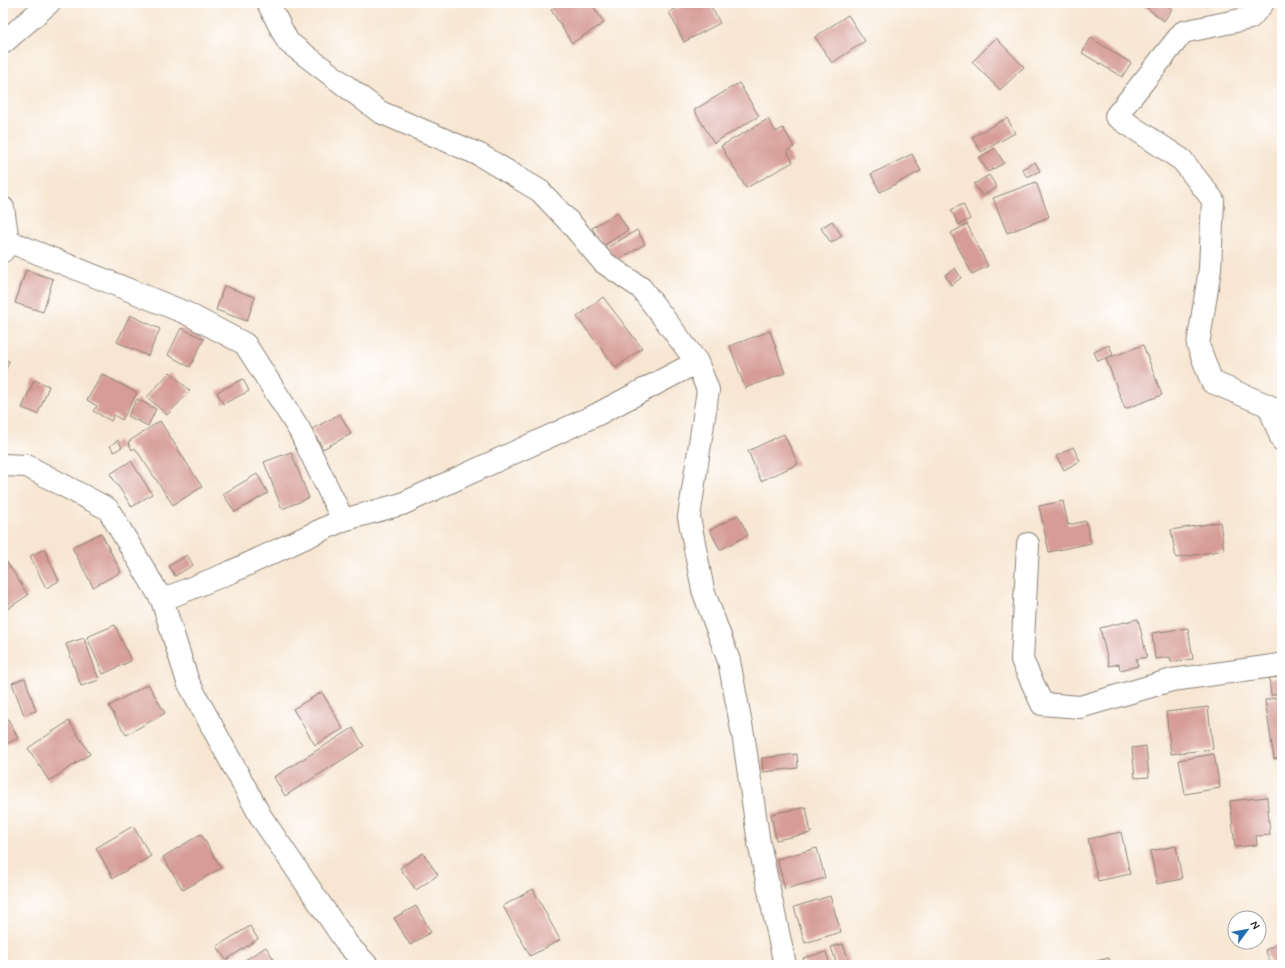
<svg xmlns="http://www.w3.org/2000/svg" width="1285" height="968" font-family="Mynerve,sans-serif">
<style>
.building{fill:#d69c95}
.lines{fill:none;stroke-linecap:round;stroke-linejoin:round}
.street-casing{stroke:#8a8177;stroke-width:24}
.street{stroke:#fff;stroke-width:22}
</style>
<rect width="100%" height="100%" fill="#fff"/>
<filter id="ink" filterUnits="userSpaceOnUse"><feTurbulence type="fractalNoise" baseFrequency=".025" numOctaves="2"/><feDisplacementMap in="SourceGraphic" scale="8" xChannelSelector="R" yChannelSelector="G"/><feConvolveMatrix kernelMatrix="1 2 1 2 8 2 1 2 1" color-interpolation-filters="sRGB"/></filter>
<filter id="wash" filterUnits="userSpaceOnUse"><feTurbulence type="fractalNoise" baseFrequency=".012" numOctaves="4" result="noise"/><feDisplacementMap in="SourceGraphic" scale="16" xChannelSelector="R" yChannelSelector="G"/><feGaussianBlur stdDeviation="0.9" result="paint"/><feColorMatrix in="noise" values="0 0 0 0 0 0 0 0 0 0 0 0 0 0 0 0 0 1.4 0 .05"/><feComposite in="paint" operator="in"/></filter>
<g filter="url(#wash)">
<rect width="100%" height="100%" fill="#f7e6d2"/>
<g id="blocks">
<!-- building -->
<path class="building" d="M561,3H591L604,23L572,43L551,10Z
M687,3H709L720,23L684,42L669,12Z
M1140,3H1164L1172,9L1164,21Z
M848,15L865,41L832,63L815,37Z
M996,38L1024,67L1000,90L972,62Z
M1091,38L1131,63L1122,77L1082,53Z
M739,83L759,116L714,143L694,110Z
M1007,118L1015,133L981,152L972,137Z
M768,119L776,132L783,128L794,147L787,151L793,162L746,188L721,146Z
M995,148L1004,163L988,172L979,158Z
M912,154L921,171L880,192L871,174Z
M1035,162L1040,171L1027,177L1022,169Z
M989,175L997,187L982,196L974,184Z
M1036,182L1049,217L1007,233L993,198Z
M963,204L970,219L959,225L951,210Z
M617,212L628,230L603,246L592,228Z
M832,221L842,236L831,243L821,228Z
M967,224L988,266L972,274L951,233Z
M637,230L645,244L615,262L607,248Z
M955,268L961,278L951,285L945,275Z
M26,270L53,279L43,312L15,303Z
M224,286L255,297L247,321L216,310Z
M603,297L642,348L616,368L577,317Z
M130,315L160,329L148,356L117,342Z
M181,328L204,339L190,367L168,355Z
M770,331L785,373L745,388L730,346Z
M1109,345L1113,355L1098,361L1094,352Z
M1143,345L1162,395L1125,409L1106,359Z
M3,359L9,361L3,377Z
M170,372L190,391L167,415L147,397Z
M102,374L137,393L122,420L114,415L111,421L93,411L97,406L87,400Z
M243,379L249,391L223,404L217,392Z
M34,380L49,386L38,414L22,408Z
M137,399L156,409L148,426L128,416Z
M340,414L351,434L323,449L312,429Z
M160,421L202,487L173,505L135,448L132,450L128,442Z
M784,434L798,464L761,481L748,451Z
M118,440L122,447L114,452L110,446Z
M1073,447L1080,461L1064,470L1056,456Z
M291,452L309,498L282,509L264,462Z
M131,461L152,494L132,507L110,474Z
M257,474L268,493L235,512L223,494Z
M1063,501L1068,525L1086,521L1091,543L1049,552L1039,506Z
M738,515L748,535L720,550L710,530Z
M1220,522L1224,550L1176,558L1171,530Z
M101,533L121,572L93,587L72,547Z
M44,549L59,581L46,588L30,556Z
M187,555L193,565L175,576L169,566Z
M3,556L28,595L3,612Z
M1138,619L1147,657L1136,659L1138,666L1120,670L1119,664L1109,666L1100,628Z
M115,625L131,661L103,674L87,637Z
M1188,628L1193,659L1171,662L1170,657L1155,659L1152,633Z
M84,638L99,680L81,686L66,644Z
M1282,677V694L1271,695L1269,678Z
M25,678L36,711L24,715L12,683Z
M148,684L165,713L126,735L109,706Z
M322,692L343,729L315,745L293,709Z
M1282,697V758L1274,759L1265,700Z
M1208,707L1213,749L1171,754L1166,712Z
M3,710L18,738L3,746Z
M69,721L90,754L49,781L28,748Z
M353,728L364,746L285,796L274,777Z
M1146,746L1149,777L1135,778L1132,748Z
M797,754L798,768L763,772L762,758Z
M1214,754L1220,788L1185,794L1179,760Z
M1267,797L1270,835L1256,836L1257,845L1235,847L1230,801Z
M806,807L811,833L776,840L771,814Z
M133,826L151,856L113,878L96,848Z
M1121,832L1130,874L1098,881L1088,839Z
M201,834L221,868L183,890L163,857Z
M1176,846L1182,879L1157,884L1150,851Z
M817,848L825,878L785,889L777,859Z
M423,853L438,875L416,890L400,868Z
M533,889L560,940L530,956L503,906Z
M830,896L841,932L805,943L794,907Z
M416,906L431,932L410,945L394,918Z
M250,926L258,939L226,960L217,946Z
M1282,942V965H1272L1265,950Z
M843,944L850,965H837L831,947Z
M266,947L275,961L270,965H237Z
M826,952L830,965H805L803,958Z
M1109,958L1111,965H1083V964Z"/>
</g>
</g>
<g filter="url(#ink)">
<use href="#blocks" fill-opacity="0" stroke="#8a8177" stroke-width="1"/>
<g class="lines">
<!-- street casing -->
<g class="street-casing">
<path id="street" d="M268,3L288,42L380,112L480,155L540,191L573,226L603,262L641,288L697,362L708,390L689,517L703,590L729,661L744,740L759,843L785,965
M1263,3L1250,18L1183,32L1116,116L1182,160L1213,200L1210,269L1198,345L1212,382L1269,406L1282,440
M3,43L49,3
M3,208L8,241L3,251
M8,241L186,313L245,344L299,429L343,520
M3,465L27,466L108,509L162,600L188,682L261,817L348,945L367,965
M1028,544L1022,660L1042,704L1080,707L1172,680L1279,665L1282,666
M162,600L231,572L343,520L402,504L596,415L697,362"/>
</g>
<!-- street -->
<use href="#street" class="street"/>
</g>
</g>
<!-- margin -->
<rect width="1285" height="968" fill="none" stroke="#fff" stroke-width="16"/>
<!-- north arrow -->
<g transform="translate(1247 930) rotate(58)"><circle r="19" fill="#ffffff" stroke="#a4a4a4"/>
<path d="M0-3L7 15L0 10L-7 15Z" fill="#1f6fb2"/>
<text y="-6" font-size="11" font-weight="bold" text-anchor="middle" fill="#1c1c1c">N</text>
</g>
</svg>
